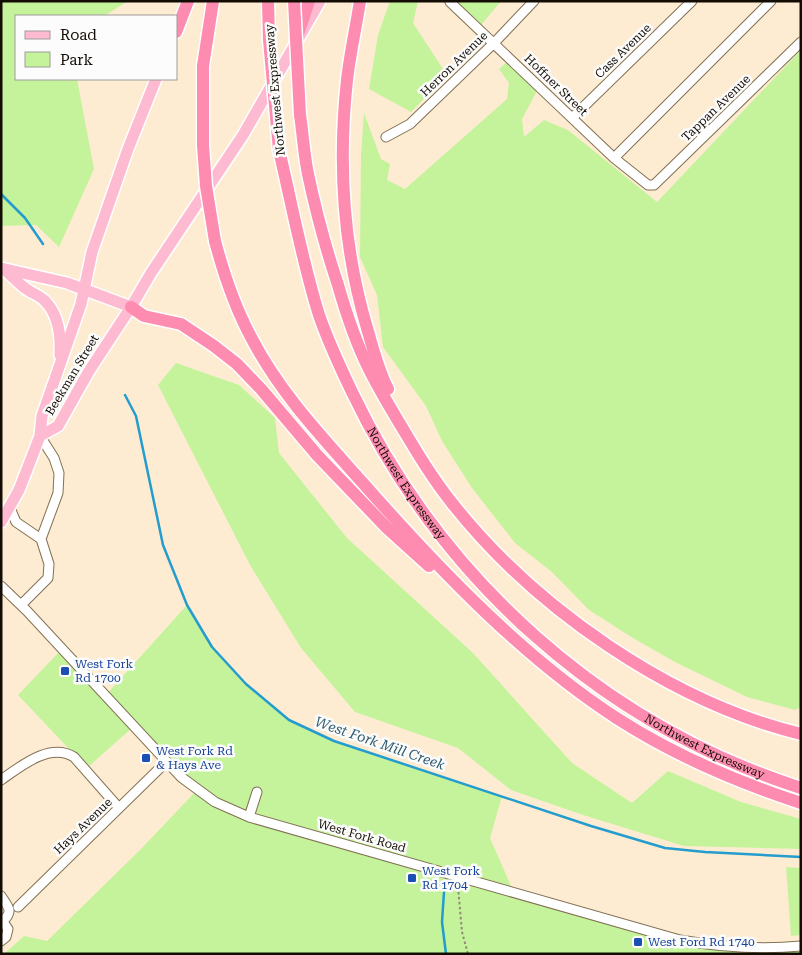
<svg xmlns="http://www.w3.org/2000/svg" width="802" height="955" font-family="'Roboto Serif',serif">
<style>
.green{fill:#c4f39c}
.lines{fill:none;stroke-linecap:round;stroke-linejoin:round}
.stream{stroke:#249dce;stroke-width:2.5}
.minor-casing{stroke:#837153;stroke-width:11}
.major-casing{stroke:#fff;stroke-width:14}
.highway-casing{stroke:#fff;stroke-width:15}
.path{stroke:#958876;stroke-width:2;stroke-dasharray:2.5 2.5;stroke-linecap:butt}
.minor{stroke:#fff;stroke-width:9}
.major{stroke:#febad0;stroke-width:11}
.highway{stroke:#fe8cb1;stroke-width:12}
.highway-bridge-casing{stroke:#fff;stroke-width:15;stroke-linecap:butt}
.highway-bridge{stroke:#fe8cb1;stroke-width:12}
.transit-dot{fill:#1a4fb4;stroke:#fcfcfc;stroke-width:2}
.labels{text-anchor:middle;stroke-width:5;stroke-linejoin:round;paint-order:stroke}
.street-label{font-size:12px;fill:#130c03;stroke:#fcfcfc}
.transit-label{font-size:12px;fill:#164399;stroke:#fcfcfc;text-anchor:start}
.water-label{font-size:14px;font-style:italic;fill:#2d5b70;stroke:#fcfcfc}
</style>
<rect width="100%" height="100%" fill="#fdecd2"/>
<!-- green -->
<path class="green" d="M1,1H128L104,16H16V79H77L94,169L59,247L36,225L1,226Z
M390,1H418L413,23L447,75L411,112L369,89L378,35Z
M452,1H501L481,25Z
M801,50V707L795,710L747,697L675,662L633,638L589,610L552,572L515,543L472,488L442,441L426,406L383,347L377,295L360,257L361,155L364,113L381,159L390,164L387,180L405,189L507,99L509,83L499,69L507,62L537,91L522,119L524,137L544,120L568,130L657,202Z
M176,363L239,385L275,418L279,453L347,538L473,653L572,763L632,803L668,771L741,802L801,819V849L684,846L583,815L511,790L458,748L355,712L301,648L250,565L158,385Z
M187,605L212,647L246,684L289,720L334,741L502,796L490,838L514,893L680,940L801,946V954H4L24,936L47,941L141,849L197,790L133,727L87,768L18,695L61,650L105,696Z
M786,867L801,868V935L791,936Z"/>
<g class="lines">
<!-- stream -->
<path class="stream" d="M1,2L3,1
M1,194L25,218L43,244
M125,395L136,416L163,545L187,605L212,647L246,684L289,720L334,741L591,826L665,848L705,852L801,857
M444,892L442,922L446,954"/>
<!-- minor casing -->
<g class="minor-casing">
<path id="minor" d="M450,2L614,158L648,185H654L801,42
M572,118L692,1
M386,137L410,124L494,43L534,1
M614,158L771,1
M10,508L16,522L41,539
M1,586L27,611L181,777L215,802L249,817L680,940C720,947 760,950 801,946
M21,605L48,578L49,564L41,539L58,493L59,473L54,458L40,436
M1,780C21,766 50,742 74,757L119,808
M249,817L257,792
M1,896C8,907 14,911 3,921
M18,907L166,762
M1,919L8,929L6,937L1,941"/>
</g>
<!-- major casing -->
<g class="major-casing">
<path id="major" d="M1,268L67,283L131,307
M5,270C12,276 18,283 25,288C31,293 39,295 45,301C59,315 61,336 60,355
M40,436L58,426L89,371L131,307L151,273L243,135L320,1
M1,522L19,490L40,436L42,416L81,304L92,252L128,149L156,79"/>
</g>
<!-- highway casing -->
<g class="highway-casing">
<g id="highway">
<path d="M360,1C356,27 350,54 347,80C338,163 343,247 367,328C373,348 378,370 388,389"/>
<path d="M176,32L188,1"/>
<path d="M296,40L309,1"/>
<path d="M300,115C303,135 304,155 308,174C316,212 326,249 338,285C346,313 356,343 369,369C381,393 395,416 409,439C422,461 436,483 452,503C535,608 670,702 801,734"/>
<path d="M203,145V66L213,1"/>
<path id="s1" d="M279,150C292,205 302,261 319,315C328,341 340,367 352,392C441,579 602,724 801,788"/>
<path d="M215,241C224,275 235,308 252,339C280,393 322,437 362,482C437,567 522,657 618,719C674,755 737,782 801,803"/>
<path d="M131,307L144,316L181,324L214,346L237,364L261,389L317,455L363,503L387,528L429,566"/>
</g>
</g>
<!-- path -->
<path class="path" d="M458,887L462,932L468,954"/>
<!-- minor -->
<use href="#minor" class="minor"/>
<!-- major -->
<use href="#major" class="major"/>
<!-- highway -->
<use href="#highway" class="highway"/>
<!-- highway-bridge casing -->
<g class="highway-bridge-casing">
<path id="highway-bridge" d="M268,1L269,40L279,150
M294,1L300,115
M203,145L206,186L215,241"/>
</g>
<!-- highway-bridge -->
<use href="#highway-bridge" class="highway-bridge"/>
</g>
<!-- markers -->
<g class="transit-dot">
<rect x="60" y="666" width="10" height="10" rx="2.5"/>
<rect x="141" y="753" width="10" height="10" rx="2.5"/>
<rect x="407" y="873" width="10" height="10" rx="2.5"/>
<rect x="633" y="937" width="10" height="10" rx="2.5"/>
</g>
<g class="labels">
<!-- street labels -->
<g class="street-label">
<text transform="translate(623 51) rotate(-44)" y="4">Cass Avenue</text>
<text transform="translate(454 64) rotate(-44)" y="4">Herron Avenue</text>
<text transform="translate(556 85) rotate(44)" y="4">Hoffner Street</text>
<text transform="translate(275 90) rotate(-95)" y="4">Northwest Expressway</text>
<text transform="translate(716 108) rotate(-44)" y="4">Tappan Avenue</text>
<text transform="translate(72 375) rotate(-59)" y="4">Beekman Street</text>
<text dy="4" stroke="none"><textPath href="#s1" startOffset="360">Northwest Expressway</textPath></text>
<text dy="4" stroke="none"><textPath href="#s1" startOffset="764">Northwest Expressway</textPath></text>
<text transform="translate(83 826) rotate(-44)" y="4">Hays Avenue</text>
<text transform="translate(362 836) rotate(16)" y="4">West Fork Road</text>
</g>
<!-- transit labels -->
<g class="transit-label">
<text x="75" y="668">West Fork<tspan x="75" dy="14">Rd 1700</tspan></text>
<text x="156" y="755">West Fork Rd<tspan x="156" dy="14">&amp; Hays Ave</tspan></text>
<text x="422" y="875">West Fork<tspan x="422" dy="14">Rd 1704</tspan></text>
<text x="648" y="946">West Ford Rd 1740</text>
</g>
<!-- water labels -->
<g class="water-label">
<text transform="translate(380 743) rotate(19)" y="5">West Fork Mill Creek</text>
</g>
</g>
<!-- border -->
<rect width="802" height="955" fill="none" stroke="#130c03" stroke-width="5"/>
<!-- legend -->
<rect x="15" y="15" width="162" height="65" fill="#fcfcfc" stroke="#9f9c98"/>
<rect x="25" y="31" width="25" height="8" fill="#febad0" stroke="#9f9c98"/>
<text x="60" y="40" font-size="15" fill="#130c03">Road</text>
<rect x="25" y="52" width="25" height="15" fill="#c4f39c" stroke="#9f9c98"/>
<text x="60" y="65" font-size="15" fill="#130c03">Park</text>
</svg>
